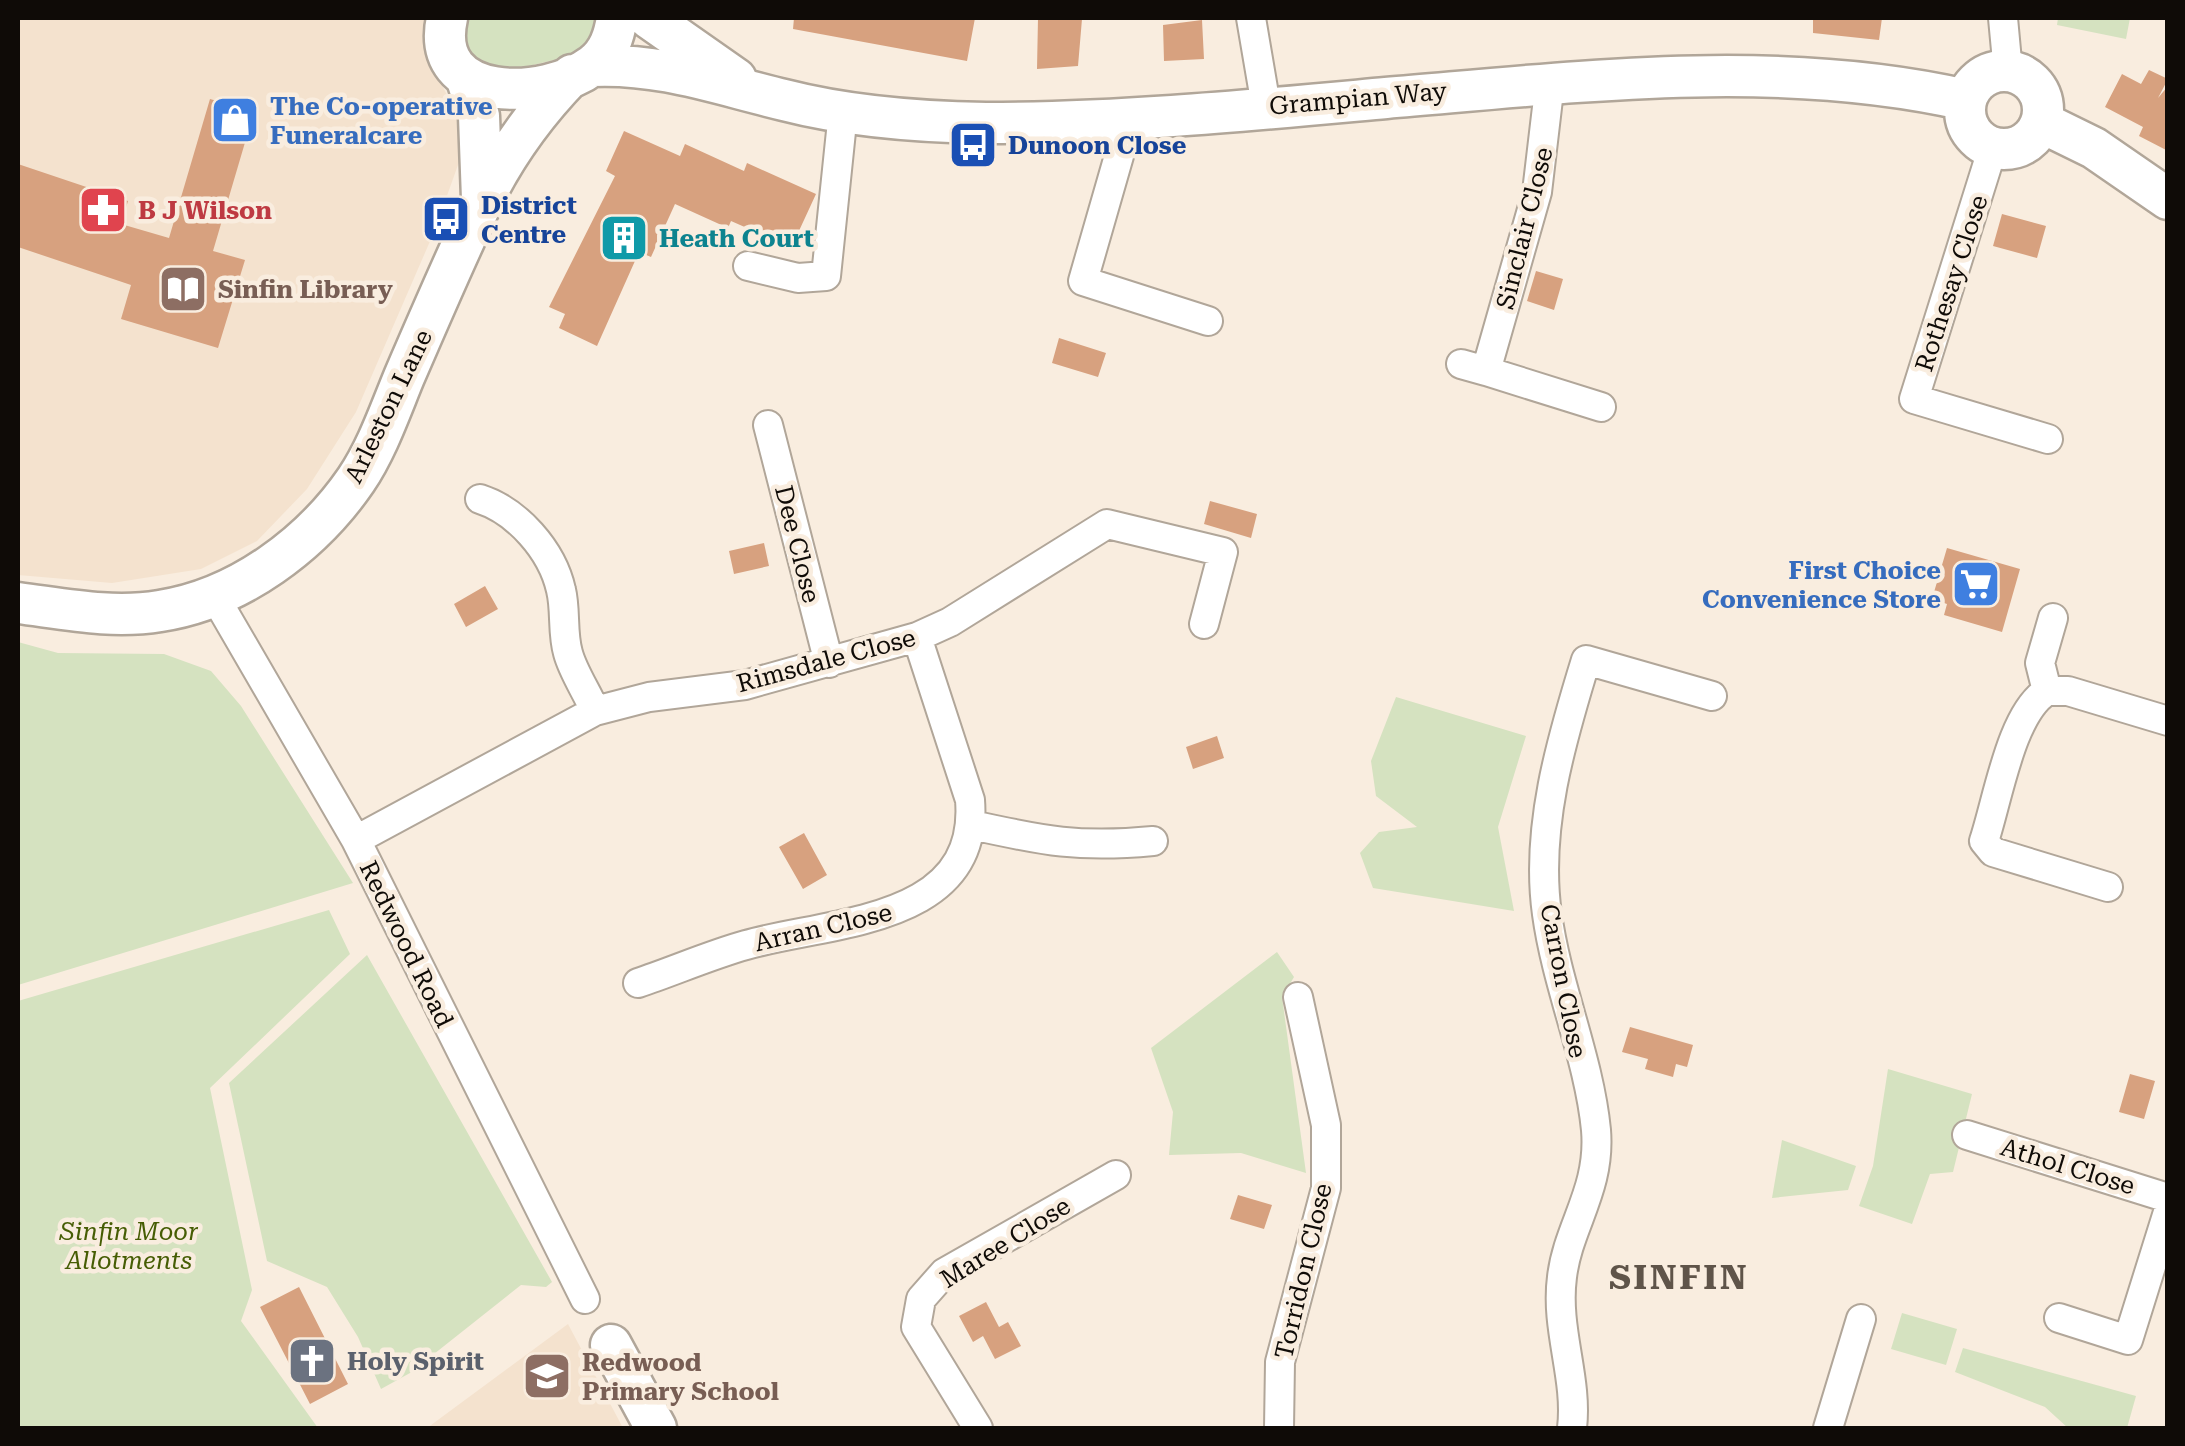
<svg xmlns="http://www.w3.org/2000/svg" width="2185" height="1446" font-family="'Roboto Serif',serif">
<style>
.built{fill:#f4e2ce}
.green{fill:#d5e2c0}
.building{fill:#d7a17f}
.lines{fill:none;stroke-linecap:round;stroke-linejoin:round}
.street-casing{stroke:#b1a699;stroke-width:32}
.secondary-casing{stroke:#b1a699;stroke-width:45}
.street{stroke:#fff;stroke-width:28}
.secondary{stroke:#fff;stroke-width:40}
.labels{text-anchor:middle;stroke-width:9;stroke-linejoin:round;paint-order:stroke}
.street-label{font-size:25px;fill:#0f0b07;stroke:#f9eddf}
.shop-label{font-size:25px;font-weight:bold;fill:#366cbe;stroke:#f9eddf;text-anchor:start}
.transit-label{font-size:25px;font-weight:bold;fill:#164399;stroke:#f9eddf;text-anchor:start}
.health-label{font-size:25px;font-weight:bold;fill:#be3a42;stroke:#f9eddf;text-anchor:start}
.culture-label{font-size:25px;font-weight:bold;fill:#0d838f;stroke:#f9eddf;text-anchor:start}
.education-label{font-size:25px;font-weight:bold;fill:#785e54;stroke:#f9eddf;text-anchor:start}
.park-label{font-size:25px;font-style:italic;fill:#465d04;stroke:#f9eddf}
.worship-label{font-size:25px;font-weight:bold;fill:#5b616d;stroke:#f9eddf;text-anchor:start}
.district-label{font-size:35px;font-weight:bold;letter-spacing:2.5px;fill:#5f5449;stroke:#f9eddf}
</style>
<rect width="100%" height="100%" fill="#f9eddf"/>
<!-- built -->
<path class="built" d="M18,18H424L443,87L468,137L434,232L356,412L307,489L257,541L201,569L112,583L18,575Z
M568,1324L623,1428H427Z"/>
<!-- green -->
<path class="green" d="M462,18H595V30L575,55L500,73L469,62Z
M2058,18H2130L2126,39L2057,25Z
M18,642L58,653L164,654L211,671L241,706L353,883L18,985Z
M1396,697L1526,736L1498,827L1514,911L1373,888L1360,853L1379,832L1417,827L1376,796L1371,761Z
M329,910L350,954L210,1088L252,1290L241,1321L318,1428H18V1001Z
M1277,952L1294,977L1282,997L1306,1173L1241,1153L1169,1155L1173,1112L1151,1048Z
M367,955L552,1282L546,1287L521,1285L410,1373L381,1389L358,1337L327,1287L267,1261L229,1083Z
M1888,1069L1972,1094L1953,1172L1930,1174L1912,1224L1859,1206L1873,1166Z
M1782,1140L1856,1166L1848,1190L1772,1198Z
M1902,1313L1957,1329L1946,1365L1891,1349Z
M1963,1348L2136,1396L2127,1428H2068L2045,1407L1955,1372Z"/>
<!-- building -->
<path class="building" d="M794,18H975L967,61L793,29Z
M1038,18L1082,19L1078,66L1037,69Z
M1813,18H1882L1879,40L1813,33Z
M1202,20L1204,59L1164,61L1163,25Z
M2149,70L2168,79L2158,98L2168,86V151L2139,136L2143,127L2105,107L2122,74L2141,84Z
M210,99L254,112L213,251L245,260L218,348L121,319L131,285L18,247V164L128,201L121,224L169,238Z
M624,131L680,156L685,144L744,171L747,163L816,194L798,233L790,230L783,244L731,221L728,228L675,204L651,257L639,252L597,346L559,328L565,314L549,307L615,176L606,171Z
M2002,214L2046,226L2037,258L1993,246Z
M1536,271L1563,279L1554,310L1527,301Z
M1059,338L1106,353L1098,377L1052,363Z
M1210,501L1257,514L1251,538L1204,524Z
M764,543L769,566L734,574L729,551Z
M1947,548L2020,569L2002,632L1944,615L1947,604L1932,599Z
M485,586L498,609L466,627L454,604Z
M1217,736L1224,758L1193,769L1186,747Z
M804,833L827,875L803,889L779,847Z
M1630,1027L1693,1045L1687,1067L1676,1064L1673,1077L1645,1069L1648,1059L1622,1052Z
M2130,1074L2155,1081L2144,1119L2119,1112Z
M1238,1195L1272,1205L1264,1229L1230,1219Z
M299,1287L348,1384L310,1404L260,1307Z
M986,1302L999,1327L1008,1322L1021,1346L995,1359L983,1336L973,1342L959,1316Z"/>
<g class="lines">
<!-- street casing -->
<g class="street-casing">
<path id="street" d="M1251,18L1266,106
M2003,18L2008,72
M1550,82L1537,192L1486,371L1601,407
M1129,121L1083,281L1208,321
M1993,147L1914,399L2048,439
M748,266L798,278L826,276L843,112
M1461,364L1486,371
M768,425L829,663
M480,499C517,511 552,550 561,590C566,610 562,633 568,653C573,672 587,692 595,711
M215,597L356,840L585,1299
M2053,618L2040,663L2047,691C2011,713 1998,799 1984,841L1993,852L2108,887
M2047,691H2068L2168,721
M972,825C1044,841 1079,848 1153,841
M356,840L595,711L649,697L745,685L917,637L950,622L1107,524L1223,552L1204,624
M638,983C674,971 710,955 746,945C830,921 980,924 970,800L917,637
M1967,1135L2168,1198
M2059,1318L2128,1340L2168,1212
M978,1428L916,1327L921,1299L944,1273L1116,1175
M1279,1428L1280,1362L1326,1188V1125L1298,997
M1572,1428C1578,1378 1555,1329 1562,1277C1568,1226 1601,1190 1596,1130C1589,1058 1557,987 1547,914C1535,829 1561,741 1586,660L1712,696
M1828,1428L1861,1319"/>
</g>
<!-- secondary casing -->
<g class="secondary-casing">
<path id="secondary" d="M447,18C428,104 545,101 593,65C609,53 614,36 617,18
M649,18L736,79
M592,66C661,63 717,84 784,100C850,117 918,122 986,123C1120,123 1253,110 1386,98C1578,82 1776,57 1966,100
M1965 110a39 39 0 1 1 78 0a39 39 0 1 1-78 0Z
M467,80L479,116L482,199
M2041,122L2094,148L2168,199
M18,603C65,609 112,619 160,611C239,599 312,544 356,480C377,449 390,411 404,377C429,319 454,261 481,204C504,156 535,113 572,75
M611,1345L656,1428"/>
</g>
<!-- street -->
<use href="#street" class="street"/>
<!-- secondary -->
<use href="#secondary" class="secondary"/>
</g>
<!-- icons -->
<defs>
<g id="shop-square" transform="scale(2.5)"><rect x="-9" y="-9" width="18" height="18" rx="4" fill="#3f7fe0" stroke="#f9eddf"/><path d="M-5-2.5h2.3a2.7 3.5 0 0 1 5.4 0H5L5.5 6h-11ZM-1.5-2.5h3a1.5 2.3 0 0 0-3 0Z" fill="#fff"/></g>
<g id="bus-square" transform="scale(2.5)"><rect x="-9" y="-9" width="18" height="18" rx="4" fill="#1a4fb4" stroke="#f9eddf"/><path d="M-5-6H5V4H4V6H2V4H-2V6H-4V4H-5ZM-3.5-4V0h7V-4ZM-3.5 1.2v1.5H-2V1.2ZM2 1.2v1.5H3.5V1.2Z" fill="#fff"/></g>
<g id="pharmacy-square" transform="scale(2.5)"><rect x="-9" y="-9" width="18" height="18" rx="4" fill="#e0444e" stroke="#f9eddf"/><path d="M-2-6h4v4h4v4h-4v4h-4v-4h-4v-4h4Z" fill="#fff"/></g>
<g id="building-square" transform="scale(2.5)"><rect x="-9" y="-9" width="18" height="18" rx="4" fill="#0f9aa8" stroke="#f9eddf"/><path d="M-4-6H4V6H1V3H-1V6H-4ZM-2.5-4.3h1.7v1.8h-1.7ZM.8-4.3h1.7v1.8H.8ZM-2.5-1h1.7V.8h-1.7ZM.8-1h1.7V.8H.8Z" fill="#fff"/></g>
<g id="library-square" transform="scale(2.5)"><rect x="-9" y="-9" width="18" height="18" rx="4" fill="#8d6e63" stroke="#f9eddf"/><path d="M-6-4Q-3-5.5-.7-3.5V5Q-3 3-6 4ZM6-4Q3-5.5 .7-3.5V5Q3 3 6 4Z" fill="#fff"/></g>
<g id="supermarket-square" transform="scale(2.5)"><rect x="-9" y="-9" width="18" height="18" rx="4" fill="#3f7fe0" stroke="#f9eddf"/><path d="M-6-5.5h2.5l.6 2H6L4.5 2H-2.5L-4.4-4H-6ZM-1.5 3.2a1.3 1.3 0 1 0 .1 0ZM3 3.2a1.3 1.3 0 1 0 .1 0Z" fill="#fff"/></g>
<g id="church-square" transform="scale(2.5)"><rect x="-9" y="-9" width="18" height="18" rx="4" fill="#6b7280" stroke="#f9eddf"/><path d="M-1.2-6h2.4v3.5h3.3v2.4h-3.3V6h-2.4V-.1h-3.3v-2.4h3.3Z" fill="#fff"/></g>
<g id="school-square" transform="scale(2.5)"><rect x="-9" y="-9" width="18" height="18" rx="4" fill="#8d6e63" stroke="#f9eddf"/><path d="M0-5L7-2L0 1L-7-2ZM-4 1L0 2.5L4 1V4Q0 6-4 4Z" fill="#fff"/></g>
</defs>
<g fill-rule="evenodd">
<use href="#shop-square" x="235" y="120"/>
<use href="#bus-square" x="973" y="145"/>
<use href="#pharmacy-square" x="103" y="210"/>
<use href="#bus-square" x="446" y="219"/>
<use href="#building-square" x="624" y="238"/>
<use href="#library-square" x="183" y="289"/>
<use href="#supermarket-square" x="1976" y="584"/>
<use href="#church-square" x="312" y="1361"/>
<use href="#school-square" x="547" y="1376"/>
</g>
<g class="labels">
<!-- street labels -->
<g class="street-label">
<text transform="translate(1358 98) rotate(-5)" y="9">Grampian Way</text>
<text transform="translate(1524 228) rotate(-76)" y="9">Sinclair Close</text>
<text transform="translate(1951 283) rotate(-72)" y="9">Rothesay Close</text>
<text transform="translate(388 406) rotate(-64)" y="9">Arleston Lane</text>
<text transform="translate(798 544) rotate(76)" y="9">Dee Close</text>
<text transform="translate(826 660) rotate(-15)" y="9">Rimsdale Close</text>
<text transform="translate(823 927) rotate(-13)" y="9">Arran Close</text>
<text transform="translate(407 944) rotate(64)" y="9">Redwood Road</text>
<text transform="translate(1564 981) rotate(79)" y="9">Carron Close</text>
<text transform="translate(2068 1166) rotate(17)" y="9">Athol Close</text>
<text transform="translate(1005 1242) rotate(-32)" y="9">Maree Close</text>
<text transform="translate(1303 1271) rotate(-77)" y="9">Torridon Close</text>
</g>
<!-- shop labels -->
<g class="shop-label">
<text x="270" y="115">The Co-operative<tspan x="270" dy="29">Funeralcare</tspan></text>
<text x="1941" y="579" text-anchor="end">First Choice<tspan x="1941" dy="29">Convenience Store</tspan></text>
</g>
<!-- transit labels -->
<g class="transit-label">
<text x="1008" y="154">Dunoon Close</text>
<text x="481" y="214">District<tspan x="481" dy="29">Centre</tspan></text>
</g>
<!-- health labels -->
<g class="health-label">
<text x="138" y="219">B J Wilson</text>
</g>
<!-- culture labels -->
<g class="culture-label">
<text x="659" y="247">Heath Court</text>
</g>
<!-- education labels -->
<g class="education-label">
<text x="218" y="298">Sinfin Library</text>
<text x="582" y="1371">Redwood<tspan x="582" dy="29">Primary School</tspan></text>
</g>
<!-- park labels -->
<g class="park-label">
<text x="129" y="1240">Sinfin Moor<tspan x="129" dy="29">Allotments</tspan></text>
</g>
<!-- worship labels -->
<g class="worship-label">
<text x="347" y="1370">Holy Spirit</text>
</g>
<!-- district labels -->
<g class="district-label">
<text x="1679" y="1289">SINFIN</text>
</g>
</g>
<!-- border -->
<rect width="2185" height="1446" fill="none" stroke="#0f0b07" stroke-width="40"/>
</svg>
